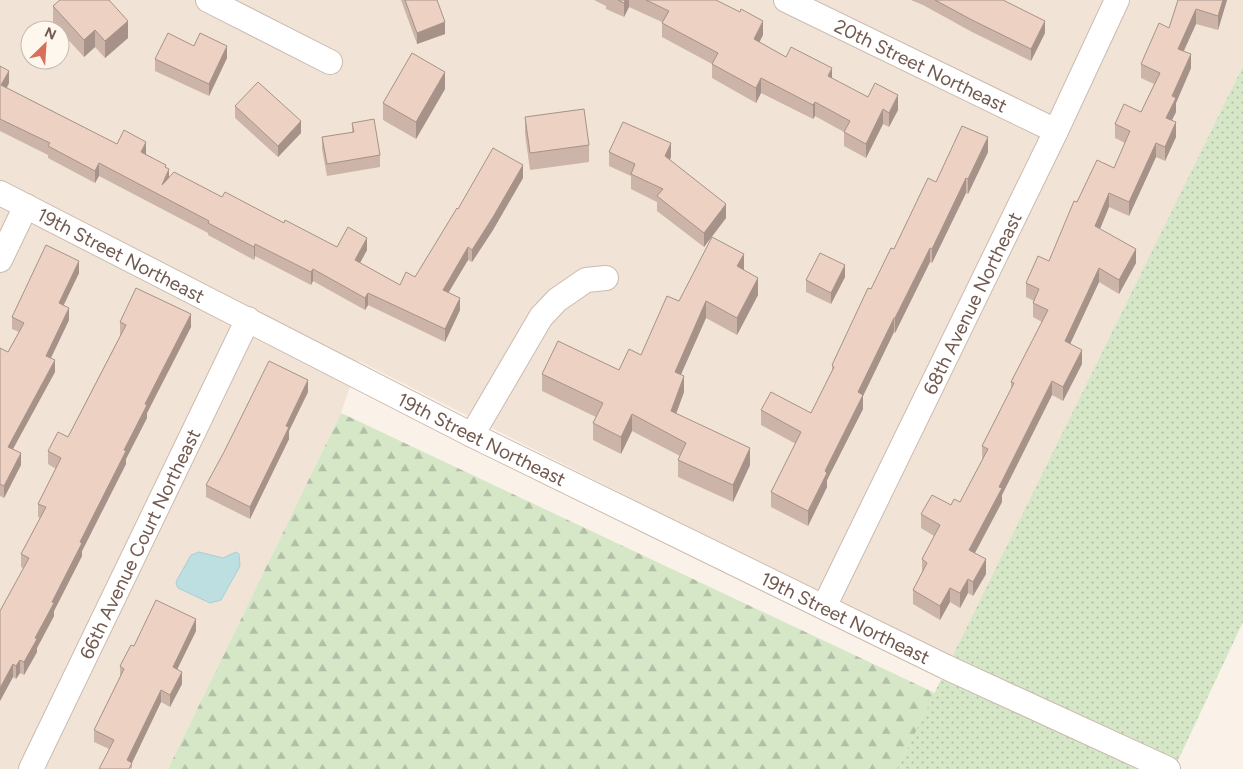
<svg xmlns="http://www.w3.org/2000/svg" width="1243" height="769" font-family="Figtree,sans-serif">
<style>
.residential{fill:#f1e4d7;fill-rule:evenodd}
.grass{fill:url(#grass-dots)}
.forest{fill:url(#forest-firs)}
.water{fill:#bedfe2;stroke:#a6cfd3}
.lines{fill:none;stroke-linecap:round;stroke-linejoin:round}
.street-casing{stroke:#ccbaaf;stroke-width:26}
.street{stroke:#fff;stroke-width:24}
.wall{fill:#ccb4a8}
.shaded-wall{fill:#a69288}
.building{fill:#edd1c3;stroke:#a69288}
.labels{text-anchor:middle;stroke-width:4.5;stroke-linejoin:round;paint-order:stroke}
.street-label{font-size:19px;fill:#72594f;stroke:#fdf7ee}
</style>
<defs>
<pattern id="grass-dots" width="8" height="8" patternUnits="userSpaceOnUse" patternTransform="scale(1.25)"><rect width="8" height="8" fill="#d6e7c8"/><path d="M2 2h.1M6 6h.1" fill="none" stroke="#b2bea5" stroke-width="1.8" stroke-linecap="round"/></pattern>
<pattern id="forest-firs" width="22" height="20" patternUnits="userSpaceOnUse" patternTransform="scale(1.25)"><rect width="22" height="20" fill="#d6e7c8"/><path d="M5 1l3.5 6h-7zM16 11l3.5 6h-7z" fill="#b2bea5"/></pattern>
</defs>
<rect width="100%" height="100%" fill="#faf2e8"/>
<!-- residential -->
<path class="residential" d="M0,0H1243V66L952,660L359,361L341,413L168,769H0ZM30,30H60V60H30Z"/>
<!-- grass -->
<path class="grass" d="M1243,66V622L1174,769H897Z"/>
<!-- forest -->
<path class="forest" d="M341,413L935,693L897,769H168Z"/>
<!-- water -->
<path class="water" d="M199,552L223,558L236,552L239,554L240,566L221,600L210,603L178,588L176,584L177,580L191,555Z"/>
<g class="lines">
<!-- street casing -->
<g class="street-casing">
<g id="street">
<path d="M208,0L330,62"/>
<path id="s1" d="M786,0L1056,131"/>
<path id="s2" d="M0,193L472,435L946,667L1168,769"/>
<path d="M0,260L26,206"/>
<path d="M472,435L541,317L557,300L586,280L606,278"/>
<path id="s3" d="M824,607L1056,131L1117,0"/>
<path id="s4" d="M31,769L248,319"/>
</g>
</g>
<!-- street -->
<use href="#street" class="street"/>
</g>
<!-- wall -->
<path class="wall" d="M401,0H437L445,34L417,44Z
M594,0H716L763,35L759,42L786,57L868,97L898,110L889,127L883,124L866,158L844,146V132L815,116L813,119L761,93L756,103L712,78V64L662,37V22L629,7L624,17L606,9V6Z
M911,0H1003L1045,33L1031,61L972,32L923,5Z
M1178,0H1227L1218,30L1196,24L1184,51L1191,68L1176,103V112L1172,120L1176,137L1165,161L1156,157L1129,216L1109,207L1100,229L1136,263L1119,294L1099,282L1070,344L1082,364L1063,401L1052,395L1002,495V502L975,553L986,574L973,596L968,593L960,608L950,602L940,620L913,604V590L922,573V559L934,536L921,528V514L951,505L960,502L982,460V446L1011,389V382L1042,322L1033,317V303L1034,301L1026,297V283L1049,261L1077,202L1114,168L1125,143L1115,138V124L1141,112L1154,84L1141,78V64L1169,28Z
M53,6L128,38L105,58L95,47L84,57L53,23Z
M194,46L227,58L209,96L155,71V59Z
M0,66L9,83L7,88L117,144L146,154L166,167L169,177L222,197L284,223L337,247L367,250L360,263L400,285L415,277L458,209L523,178L493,230L472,262L468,260L448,292L460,310L445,342L368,305L365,310L313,281L311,285L255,256L254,260L208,235V233L99,176L95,183L48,158V155L0,131Z
M445,89L416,139L383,120V103Z
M235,106L301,133L278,157L235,118Z
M525,117L589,145V162L530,170L525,134Z
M352,123L380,155V167L327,176L322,149V137L352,133Z
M609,152L671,157L670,160L726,218L704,247L657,211V202L631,189V176L609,166Z
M988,152L968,194L966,193L932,263L930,262L895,333L894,332L863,396V409L827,480V487L808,526L771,507V492L796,444L761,425V410L811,413L832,372V365L871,289L936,182Z
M744,270L758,295L737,335L706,318L681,374L684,392L676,413L750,465L733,502L678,477V460L680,456L632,431L621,454L593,440V423L596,417L542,391V374L619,370L641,355L679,301Z
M79,273L63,305L69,320L51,358L55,372L13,449L21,465L4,498L0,496V348L8,352L19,332L12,329V317Z
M845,277L831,304L806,292V280Z
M120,322L191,327L147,413V418L126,459V464L82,551V556L54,611V616L37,648V652L24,675L20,673L16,679L13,677L0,701L23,568L21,567V554L40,518L38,517V504L56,469L48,464V451L68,437L120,336Z
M308,392L289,431V439L250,519L206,497V485Z
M196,631L177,669L182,684L170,707L161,702L132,763V769L109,749L94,742V730L120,677V666L134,646Z"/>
<!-- shaded-wall -->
<path class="shaded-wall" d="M625,0H629V7L624,17V3Z
M1223,0H1227L1218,30V16Z
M1196,9V24L1178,63V49Z
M128,21V38L105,58V41Z
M763,21V35L754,53V39Z
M1045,21V33L1031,61V49Z
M445,22V34L417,44V33Z
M95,30V47L84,57V40Z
M227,46V58L209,96V84Z
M1191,54V68L1176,103V112L1166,132V118L1172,96Z
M832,68V82L828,76Z
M9,71V83L1,98V85Z
M445,72V89L416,139V122Z
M761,78V93L756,103V88Z
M898,95V110L889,127V113Z
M815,102V116L813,119V105Z
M883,109V124L866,158V144Z
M301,121V133L278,157V146Z
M1176,122V137L1165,161V147Z
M988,137V152L968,194V179Z
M146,142V154L141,164V152Z
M671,143V157L665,170V156Z
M1156,143V157L1129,216V202Z
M99,163V176L95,183V171Z
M166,165V177L169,169V181L162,185Z
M523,165V178L493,230L472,262V250Z
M966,178V193L932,263V249Z
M1109,193V207L1095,241V226Z
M726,204V218L704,247V233Z
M367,238V250L355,272V260Z
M255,244V256L254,260V247Z
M468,247V260L443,302V290Z
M930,248V262L895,333V318Z
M1136,249V263L1119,294V280Z
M744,254V271L737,266Z
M79,261V273L59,315V303Z
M845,265V277L831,304V293Z
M1099,268V282L1065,355V341Z
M313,269V281L311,285V272Z
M758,278V295L737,335V318Z
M368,293V305L365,310V298Z
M460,298V310L445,342V329Z
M706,301V318L675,388V372Z
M69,308V320L46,368V356Z
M191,314V327L147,413V418L126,459V464L82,551V556L54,611V616L37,648V652L24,675V662L145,404Z
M894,318V332L863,396V409L827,480V487L808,526V511L858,392Z
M1082,350V364L1063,401V387Z
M55,360V372L8,458V447Z
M684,376V392L671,428V411Z
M308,380V392L289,431V439L250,519V507L286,426Z
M1052,381V395L1002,495V502L969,564V550L999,487Z
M632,414V431L621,454V437Z
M750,448V465L733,502V485Z
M21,453V465L4,498V486Z
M986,559V574L973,596V582Z
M968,579V593L960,608V593Z
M950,588V602L940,620V606Z
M196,619V631L173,678V667Z
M20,660V673L16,679V666Z
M13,664V677L0,701V688Z
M182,672V684L170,707V695Z
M161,690V702L129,769L127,760Z"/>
<!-- building -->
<path class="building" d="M60,0H109L128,21L105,41L95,30L84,40L53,6Z
M405,0H437L445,22L417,33Z
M618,0H625L624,3Z
M646,0H716L740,12L741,9L763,21L754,39L786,57L791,47L832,68L828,76L868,97L875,83L898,95L889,113L883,109L866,144L844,132L850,121L815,102L813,105L761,78L756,88L712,64L718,53L662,23L669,11Z
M935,0H1003L1045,21L1031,49L972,20Z
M1178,0H1223L1218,16L1196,9L1178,49L1191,54L1172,96L1176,98L1166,118L1176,122L1165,147L1156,143L1129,202L1109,193L1095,226L1136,249L1119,280L1099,268L1065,341L1082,350L1063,387L1052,381L999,487L1002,488L969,550L986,559L973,582L968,579L960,593L950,588L940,606L913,590L927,563L922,559L940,525L921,514L932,495L951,505L954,499L960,502L988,449L982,446L1014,383L1011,382L1048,310L1033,303L1039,289L1026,283L1038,256L1049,261L1074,201L1077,202L1097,160L1114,168L1130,131L1115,124L1124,104L1141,112L1160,73L1141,64L1159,23L1169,28Z
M168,33L194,46L200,33L227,46L209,84L155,59Z
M412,53L445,72L416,122L383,103Z
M0,66L9,71L1,85L117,144L124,130L146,142L141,152L166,165L165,167L169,169L162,185L174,172L222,197L225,192L284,223L285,220L337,247L348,227L367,238L355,260L400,285L406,272L415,277L457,208L458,209L493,148L523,165L493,217L472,250L468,247L443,290L460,298L445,329L368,293L365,298L313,269L311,272L255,244L254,247L208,223L209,221L99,163L95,171L48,146L50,143L0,119Z
M258,82L301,121L278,146L235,106Z
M584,109L589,145L530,153L525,117Z
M374,119L380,155L327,164L322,137L354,132L352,123Z
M623,122L671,143L665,156L726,204L704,233L657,196L663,189L631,174L635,164L609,152Z
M962,126L988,137L968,179L966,178L932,249L930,248L895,318H894L858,392L863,395L825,471L827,473L808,511L771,492L801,432L761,410L771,392L811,413L834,367L832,365L868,288L871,289L891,248L894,249L928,178L936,182Z
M712,237L744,254L737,266L758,278L737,318L706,301L675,372L684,376L671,411L750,448L733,485L678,460L686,443L632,414L621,437L593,423L603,403L542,374L558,341L619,370L629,349L641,355L667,296L679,301Z
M46,245L79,261L59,303L69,308L46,356L55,360L8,447L21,453L4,486L0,484V348L8,352L24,323L12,317Z
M820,253L845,265L831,293L806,280Z
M136,288L191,314L145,404L147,405L124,450L126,451L80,542L82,543L52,602L54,603L35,638L37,639L24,662L20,660L16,666L13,664L0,688V611L29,558L21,554L46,507L38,504L61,458L48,451L58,432L68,437L126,325L120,322Z
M269,361L308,380L286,426L289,427L250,507L206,485L224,452Z
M156,600L196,619L173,667L182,672L170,695L161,690L127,760L132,763L129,769H99L114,740L94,730L124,669L120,666L131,645L134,646Z"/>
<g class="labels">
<!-- street labels -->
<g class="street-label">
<text dy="7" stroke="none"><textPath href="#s1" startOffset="150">20th Street Northeast</textPath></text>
<text dy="7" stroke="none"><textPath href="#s2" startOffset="136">19th Street Northeast</textPath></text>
<text dy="7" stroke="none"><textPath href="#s3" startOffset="338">68th Avenue Northeast</textPath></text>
<text dy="7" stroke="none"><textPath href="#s2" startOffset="541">19th Street Northeast</textPath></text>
<text dy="7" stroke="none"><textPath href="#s4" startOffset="250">66th Avenue Court Northeast</textPath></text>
<text dy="7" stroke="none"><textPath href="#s2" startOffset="946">19th Street Northeast</textPath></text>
</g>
</g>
<!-- north arrow -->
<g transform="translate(45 45) rotate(25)"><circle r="24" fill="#fdf7ee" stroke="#c5b8ae"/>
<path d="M0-4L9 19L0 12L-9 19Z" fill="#d86f5a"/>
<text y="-8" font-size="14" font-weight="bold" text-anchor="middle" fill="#72594f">N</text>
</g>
</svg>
